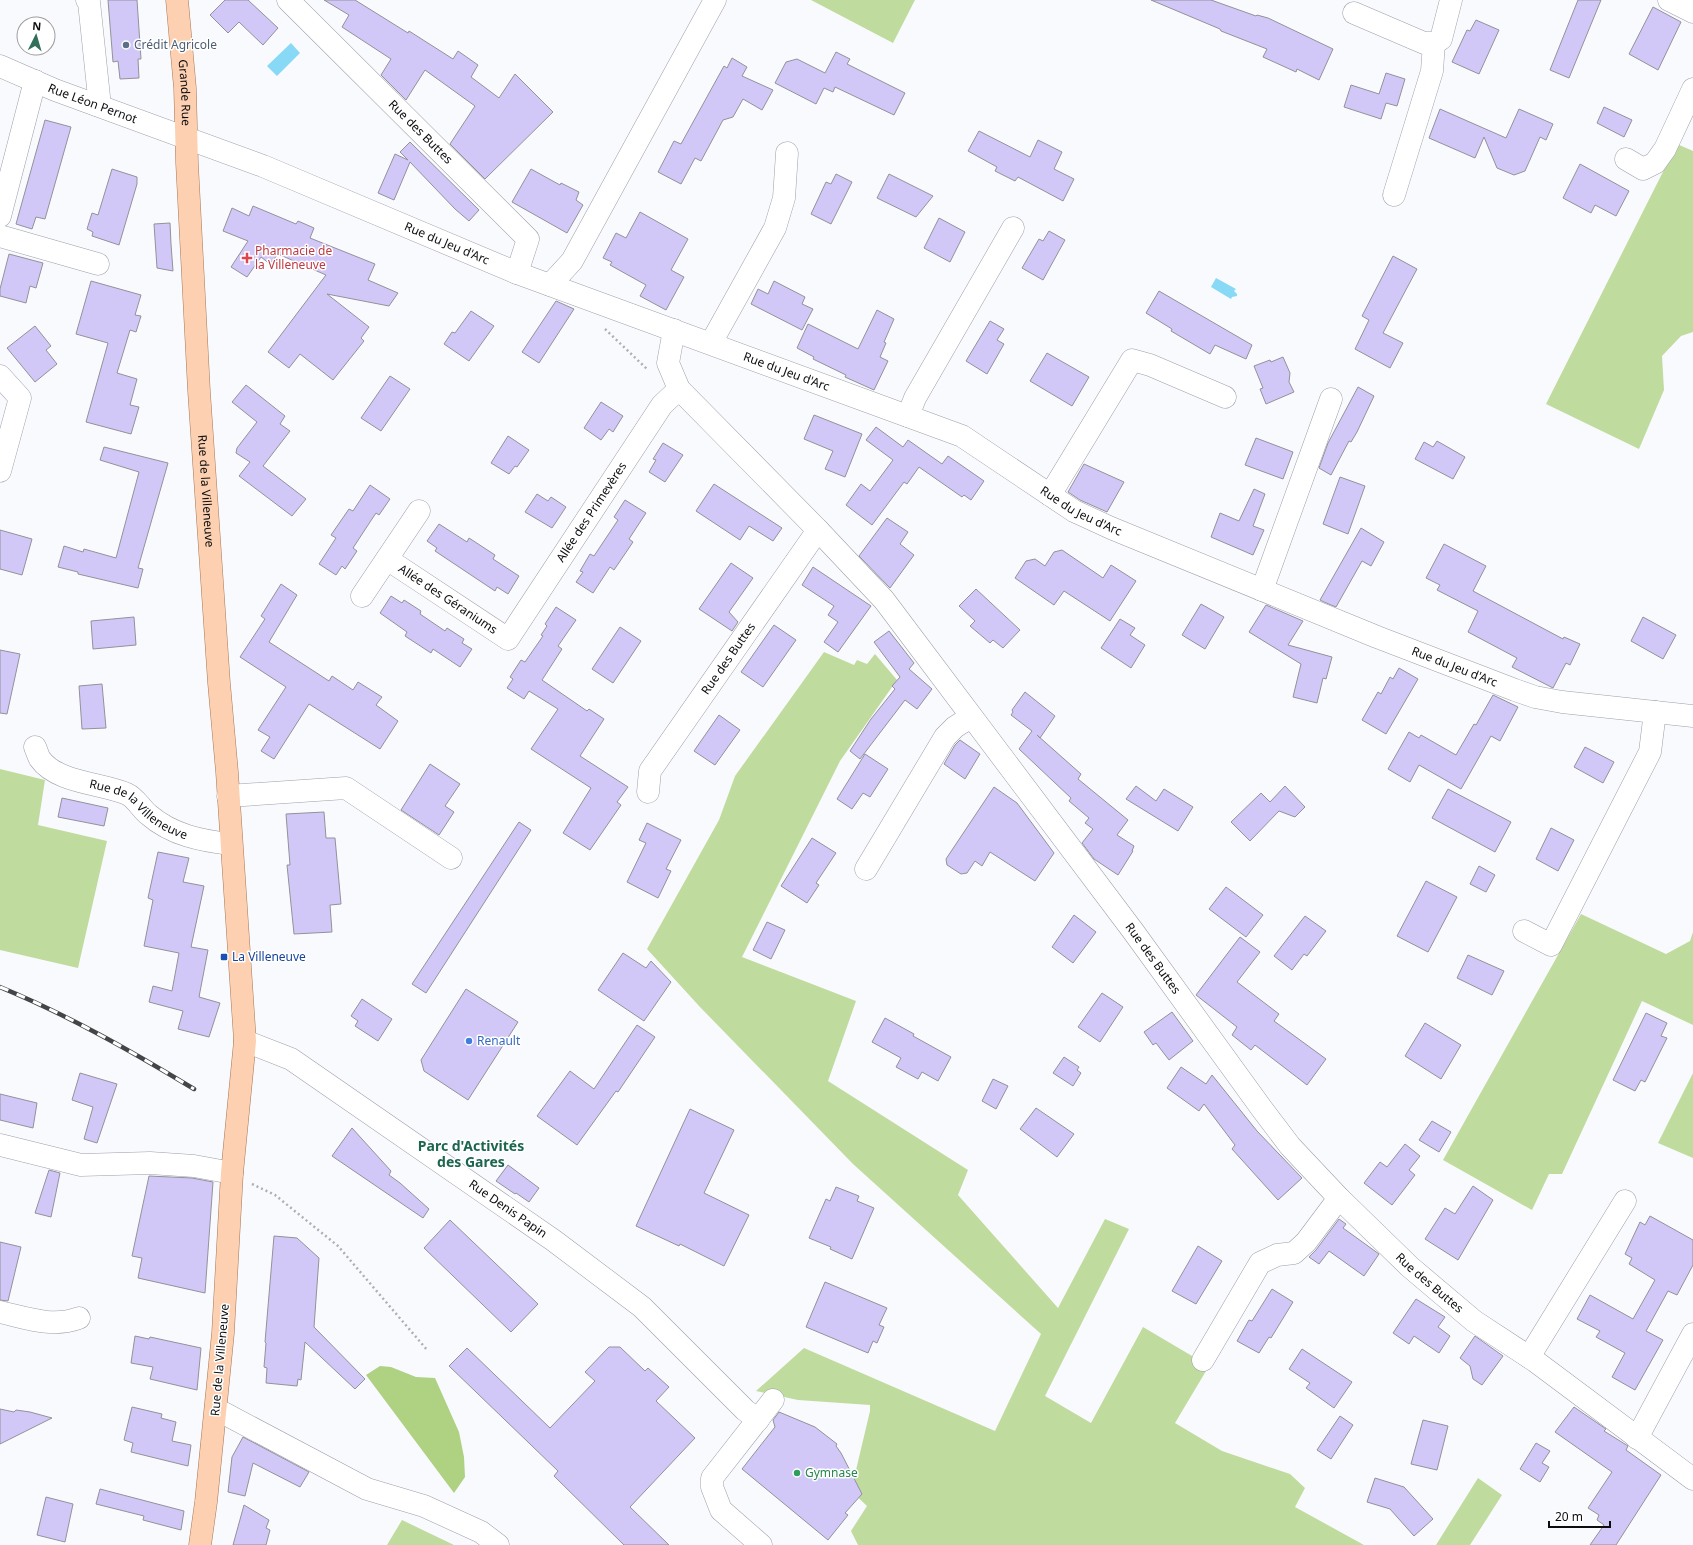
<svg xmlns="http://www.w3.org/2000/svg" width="1693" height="1545" font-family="'Noto Sans',sans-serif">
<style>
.green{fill:#c0db9e}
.forest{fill:#aed182}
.water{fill:#88d9f5}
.building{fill:#d1c8f7;stroke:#93919a}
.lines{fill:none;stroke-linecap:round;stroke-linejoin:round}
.minor-casing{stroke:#9ca0a8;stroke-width:23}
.major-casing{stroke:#a67756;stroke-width:23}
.path{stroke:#aeafb2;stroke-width:2.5;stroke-dasharray:2 3;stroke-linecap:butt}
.minor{stroke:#fff;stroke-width:22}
.major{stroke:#fcd0b0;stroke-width:22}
.rail-casing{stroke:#434547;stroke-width:4.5}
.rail{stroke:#fff;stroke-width:3;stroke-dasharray:9;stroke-linecap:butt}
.service-dot{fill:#5c6f8a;stroke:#fff;stroke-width:1.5}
.health-dot{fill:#e0444e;stroke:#fff;stroke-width:1.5}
.transit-dot{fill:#1a4fb4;stroke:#fff;stroke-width:1.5}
.shop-dot{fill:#3f7fe0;stroke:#fff;stroke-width:1.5}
.leisure-dot{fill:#2e9e5b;stroke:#fff;stroke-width:1.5}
.labels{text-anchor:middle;stroke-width:3;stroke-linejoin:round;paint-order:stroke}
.service-label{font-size:12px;fill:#4e5e75;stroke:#fff;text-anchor:start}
.street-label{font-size:12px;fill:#0b0d0f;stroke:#fff}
.health-label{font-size:12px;fill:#be3a42;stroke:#fff;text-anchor:start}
.transit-label{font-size:12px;fill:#164399;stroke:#fff;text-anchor:start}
.shop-label{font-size:12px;fill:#366cbe;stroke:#fff;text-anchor:start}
.leisure-label{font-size:12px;fill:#27864d;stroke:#fff;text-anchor:start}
.quarter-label{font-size:14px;font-weight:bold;fill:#1c654f;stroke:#fff}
</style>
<rect width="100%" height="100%" fill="#f9fafe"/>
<!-- green -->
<path class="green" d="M811,0H915L893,43Z
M1677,144L1693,151V332L1681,336L1662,356L1664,390L1639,449L1546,404Z
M824,652L854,665L857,660L867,664L875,654L897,680L840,761L742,957L856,1001L828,1081L968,1170L958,1195L1058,1308L1105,1219L1129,1229L1045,1396L1091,1423L1143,1327L1209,1366L1175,1423L1222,1451L1290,1474L1305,1488L1295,1507L1364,1545H858L851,1531L867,1506L848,1488L856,1470L870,1411V1405L798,1400L756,1391L804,1348L995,1431L1041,1334L853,1164L700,1007L647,949L719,820L735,776Z
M0,769L45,780L38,825L107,841L78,968L0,950Z
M1581,914L1666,954L1690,941L1693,932V1025L1642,1001L1562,1174H1549L1532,1210L1443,1160Z
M1693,1073V1158L1658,1143Z
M1478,1478L1502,1495L1470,1545H1436Z
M402,1520L454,1545H387Z"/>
<!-- forest -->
<path class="forest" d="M380,1366L391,1367L416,1377L435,1378L459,1432L464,1457L465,1477L454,1493L366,1375Z"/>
<!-- water -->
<path class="water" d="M291,43L300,53L277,76L267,66Z
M1216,278L1236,289L1234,291L1237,294V296L1232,297L1231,299L1211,287Z"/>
<!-- building -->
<path class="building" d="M108,0H137L141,59H138L139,78L120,79L118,61L113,62Z
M225,0H248L278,28L263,45L239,22L228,33L210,15Z
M324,0H355L408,33L409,31L453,59L458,51L478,65L471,77L499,98L515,74L553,112L485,179L450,144L475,106L425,70L406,100L381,75L391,59L342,27L349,15Z
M1151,0H1211L1256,16L1257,15L1268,18L1333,49L1319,80L1297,69L1296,72L1263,57L1267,49L1221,31L1220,29Z
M1578,0H1601L1569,78L1550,70Z
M1653,7L1681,22L1658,70L1629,54Z
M1476,20L1499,30L1479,74L1452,62L1467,30L1470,31Z
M836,52L850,59L847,64L905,93L894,115L835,87L833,92L824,88L816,104L775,83L786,62L797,59L825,73Z
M732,58L747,67L742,76L773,90L762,110L743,99L733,117L723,120L701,161L695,158L681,184L658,172L674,141L681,144L724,66L727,68Z
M1386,73L1405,79L1397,106L1386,103L1381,119L1344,107L1351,85L1379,94Z
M1604,107L1632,120L1624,137L1597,123Z
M1440,109L1506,138L1519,109L1553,124L1546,140L1540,137L1525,171L1514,175L1497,168L1484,137L1475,158L1429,138Z
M45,120L71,127L45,219L36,217L32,229L16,224Z
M979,131L1030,157L1038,140L1062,152L1054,169L1074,179L1063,201L1018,177L1015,181L995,171L997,167L968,151Z
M410,142L479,210L469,221L455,209L410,162L394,200L378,193L395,154L408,160L400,152Z
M1580,164L1629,191L1616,216L1595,205L1591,213L1563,198Z
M112,169L137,177V184L119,245L92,236L93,232L87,229L92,213L98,215Z
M531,169L560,185L561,183L579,192L576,200L583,205L567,233L512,202Z
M836,174L852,182L831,224L811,214L826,182L831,184Z
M889,174L933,196L916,217L877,198Z
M253,206L296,224L298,221L314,228L310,238L375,264L368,280L398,293L389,306L327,294L369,327L361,338L364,341L333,380L300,354L289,368L268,352L326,275L278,254L270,264L261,257L247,277L231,267L248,241L223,231L232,208L249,216Z
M640,212L688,239L671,270L684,277L666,310L640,296L646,285L610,265L612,262L603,258L616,233L626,238Z
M939,218L965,232L950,262L924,248Z
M170,223L171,244L173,271L157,268L154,224Z
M1049,231L1065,240L1043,280L1022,268L1039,239L1043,241Z
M9,254L43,263L36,288L30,286L26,303L0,296V289Z
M1393,256L1417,269L1383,333L1403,343L1390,368L1355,349L1369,320L1362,316Z
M91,281L141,295L135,315L141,316L136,332L130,330L117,373L137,379L130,405L139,407L131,434L86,422L108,343L76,334Z
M774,281L805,297L802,304L813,309L802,330L751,304L758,289L768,294Z
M1159,291L1252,345L1246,359L1215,345L1210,354L1171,331L1172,329L1146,313Z
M556,301L574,309L539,363L522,352Z
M877,310L894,319L884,342L886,343L880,357L888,361L874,390L845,377L846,375L813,359L814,357L797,348L808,324L858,349Z
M471,311L494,326L469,361L444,344L452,332L455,333Z
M990,321L1004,329L997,340L1004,344L987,374L966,361Z
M35,326L51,346L46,350L57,364L35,382L7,348Z
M1047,353L1089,377L1072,406L1030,381Z
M1283,357L1290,373L1289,382L1294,392L1266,404L1260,389L1263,388L1254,366L1270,360L1271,362Z
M390,376L410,389L381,431L361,418Z
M246,385L285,416L280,424L290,431L263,466L306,499L292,516L239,476L250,462L236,453L237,448L257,422L232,402Z
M1358,387L1374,396L1357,432L1351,442L1349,441L1331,475L1319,468L1328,443Z
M601,402L623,416L613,432L609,429L601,440L584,428Z
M814,415L862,434L845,477L825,469L833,451L804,439Z
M876,427L903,447L908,440L942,464L948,456L984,481L971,500L964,495L962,497L919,467L907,484L904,482L872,525L846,505L861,484L870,491L893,460L866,440Z
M508,436L529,450L517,467L515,466L509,474L491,463Z
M1256,438L1293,452L1283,479L1245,465Z
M1437,441L1465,457L1453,479L1415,459L1424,442L1433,447Z
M663,443L683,455L665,482L649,472L656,460L653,459Z
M104,447L168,463L138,568L143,569L138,588L78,574V572L58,567L64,546L83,552L84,549L116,558L139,472L100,460Z
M1084,464L1124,482L1107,512L1080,500L1068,492Z
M1340,477L1365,486L1348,534L1323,524Z
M714,484L782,528L773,541L749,526L740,540L696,511Z
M370,485L390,499L379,515L376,513L370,522L353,548L357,551L345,569L342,566L336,575L319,564L336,538L331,535L349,509L353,511Z
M1254,489L1265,494L1253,526L1264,530L1253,555L1211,537L1220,513L1239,521Z
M537,494L548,501L551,497L566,507L552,528L525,512Z
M625,500L646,513L629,539L633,542L614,570L610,567L593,593L576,582L583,572L580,571L590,554L594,556L618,520L614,517Z
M887,518L908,532L900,544L914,555L890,588L859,556Z
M439,524L467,542L469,538L495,555L493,559L519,576L508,594L497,587L495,591L435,551L437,548L427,541Z
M1361,528L1384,542L1371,566L1362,561L1336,607L1324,602L1320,600Z
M0,530L32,539L22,575L0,569Z
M1444,544L1486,566L1473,591L1563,639L1564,637L1580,644L1570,665L1566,663L1553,688L1512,667L1517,658L1468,632L1478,611L1437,590L1440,585L1426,578Z
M1062,550L1103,578L1111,565L1136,581L1110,621L1064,591L1054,605L1015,578L1026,561L1035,559L1045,566L1054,552Z
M731,563L753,578L729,612L738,622L732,631L699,609Z
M813,567L871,606L838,652L824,642L838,622L828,615L834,606L802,585Z
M281,584L297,595L269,642L329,681L332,676L353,690L358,682L382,697L376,705L398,721L380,749L309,704L274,759L261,751L270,737L258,730L286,687L240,657L265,619L261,616Z
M976,589L1020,630L1003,648L993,640L990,643L970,626L975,621L959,606Z
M391,596L402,603L404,600L421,611L420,614L445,631L447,628L464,639L462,643L472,649L460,667L433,649L431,653L405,636L407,632L380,613Z
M1201,604L1224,617L1205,649L1182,635Z
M1266,605L1303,621L1288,645L1332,657L1326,679L1323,678L1317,703L1293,697L1301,664L1249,632Z
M556,607L576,620L558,646L562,649L542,680L587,711L589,709L604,719L580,756L628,787L617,802L621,805L590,850L563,833L591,788L531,749L558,709L529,691L524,699L507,688L513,679L510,677L521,660L525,662L543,636L541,635L547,626L545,624Z
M134,617L136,645L93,649L91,621Z
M1643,617L1676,635L1663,659L1631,641Z
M1120,619L1135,628L1130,635L1145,645L1131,668L1101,648Z
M774,625L796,640L763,687L741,672Z
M620,627L641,641L613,683L592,669Z
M889,631L914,663L909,669L932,689L917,709L905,700L860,759L850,751L871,719L895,689L892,686L900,677L874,642Z
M0,650L20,654L7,714L0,713Z
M1399,668L1418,679L1386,734L1362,720L1378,692L1381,694L1390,677L1393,679Z
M102,684L106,728L82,729L79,686Z
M1025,692L1055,716L1040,738L1037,735L1081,774L1078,779L1128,820L1117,835L1134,846L1132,851H1133L1118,875L1094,859L1082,843L1093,829L1085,823L1089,818L1069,801L1071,798L1019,749L1032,731L1011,715L1013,712L1012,710Z
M1493,695L1518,707L1500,741L1491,736L1461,789L1419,765L1410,782L1388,769L1409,732L1419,738L1421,735L1456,755L1474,724L1476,725Z
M719,715L740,730L715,765L694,751Z
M960,740L980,754L965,779L944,764L955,745Z
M1585,747L1614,762L1603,783L1574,767Z
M865,754L888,769L870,797L863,793L852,809L837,799Z
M430,764L460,784L445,806L454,812L439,835L401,810Z
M1136,786L1156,801L1164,789L1193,807L1178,831L1126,799Z
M1285,786L1305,807L1295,817L1279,811L1250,841L1231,822L1261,793L1270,802Z
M994,787L1017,803L1054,853L1035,881L990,852L982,866L975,861L967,873L961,874L947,865L946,859Z
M1448,789L1511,822L1495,852L1432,818Z
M62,798L108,808L104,826L58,817Z
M324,812L326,838H335L341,904L330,905L332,932L294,934L287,865H290L286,814Z
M519,822L531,830L426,993L412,984Z
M647,823L681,840L666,869L671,871L658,898L627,882L646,843L639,840Z
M1551,828L1574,840L1558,871L1536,859Z
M812,838L836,853L816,883L819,885L807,903L781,886Z
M158,852L189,858L183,882L204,886L191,947L208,950L199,997L220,1003L209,1037L178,1029L183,1011L149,1002L153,986L172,991L179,953L144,946L153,900L148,898Z
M1479,866L1495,875L1486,892L1470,884Z
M1426,881L1457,897L1428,952L1397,936Z
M1226,887L1263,915L1246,937L1209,909Z
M1074,915L1096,932L1073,963L1052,947Z
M1305,916L1326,931L1307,956L1304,954L1292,970L1274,956Z
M767,922L785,930L771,959L753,950Z
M1240,937L1260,952L1237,982L1279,1014L1274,1021L1326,1059L1307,1085L1255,1045L1251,1050L1232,1035L1237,1027L1196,995Z
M623,953L646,968L651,961L671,982L644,1021L598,990Z
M1468,955L1504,971L1492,995L1457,978Z
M466,989L518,1022L468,1100L424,1071L421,1060Z
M1102,993L1123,1007L1100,1042L1078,1027Z
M362,999L392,1019L378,1041L355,1026L358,1021L351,1016Z
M1172,1012L1193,1041L1169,1060L1156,1043L1153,1045L1144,1032Z
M1646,1013L1667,1023L1661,1036L1667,1038L1645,1082L1641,1080L1635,1091L1613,1080Z
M885,1018L914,1034L913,1036L951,1057L938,1081L922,1072L918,1079L896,1067L901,1058L872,1042Z
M1425,1023L1461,1045L1441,1079L1405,1056Z
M637,1025L655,1037L618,1092L616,1091L577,1145L537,1116L570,1071L594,1089Z
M1064,1057L1079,1067L1077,1070L1081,1073L1073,1086L1053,1073Z
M1181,1067L1206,1084L1212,1075L1257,1131L1302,1178L1278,1200L1232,1149L1235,1145L1204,1104L1199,1111L1167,1088Z
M80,1073L117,1084L97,1143L84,1139L93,1107L72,1100Z
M993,1079L1008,1086L996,1109L982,1101Z
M0,1094L37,1103L33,1128L0,1120Z
M1036,1108L1074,1134L1057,1157L1020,1129Z
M690,1109L734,1130L704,1193L749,1215L724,1266L680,1244L679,1246L636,1226Z
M1432,1121L1451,1132L1439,1152L1419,1140Z
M352,1128L391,1171L389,1175L400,1183L429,1209L423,1218L332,1156Z
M1405,1144L1420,1156L1409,1170L1415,1175L1392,1205L1364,1183L1380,1162L1387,1167Z
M508,1165L539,1188L529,1202L516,1193L515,1194L496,1181Z
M49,1170L60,1173L51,1217L35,1213Z
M149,1176L192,1178L213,1182L205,1293L138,1278L142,1258L132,1256Z
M1473,1186L1493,1200L1458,1260L1425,1239L1445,1208L1455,1214Z
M836,1187L859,1196L857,1201L874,1208L852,1259L830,1249L831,1247L809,1238L826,1199L830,1201Z
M1650,1216L1693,1240V1265L1677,1295L1668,1291L1646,1331L1663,1340L1635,1390L1612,1377L1625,1353L1596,1337L1600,1331L1577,1319L1590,1295L1633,1319L1655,1280L1629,1264L1632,1258L1625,1254L1640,1222L1645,1225Z
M1339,1219L1346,1224L1343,1228L1379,1254L1364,1276L1329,1251L1319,1264L1309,1257L1316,1250Z
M450,1220L538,1304L511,1332L424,1248Z
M274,1236L297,1238L319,1258L314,1327L365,1379L355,1389L305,1342L301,1380L298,1379L297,1386L266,1383L267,1368L264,1367L266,1343L265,1342Z
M0,1242L21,1247L8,1301L0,1300Z
M1198,1246L1222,1261L1196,1304L1172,1291Z
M825,1282L887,1308L879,1325L884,1327L877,1343L873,1341L868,1353L806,1327Z
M1272,1289L1293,1302L1271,1338L1269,1337L1259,1353L1237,1341L1249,1320L1252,1321Z
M1416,1299L1445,1317L1438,1327L1450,1336L1439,1353L1414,1336L1409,1344L1393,1333Z
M135,1336L149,1339L150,1337L201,1348L197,1390L150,1379L153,1367L131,1363Z
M1475,1336L1503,1356L1482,1385L1473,1379L1470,1366L1460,1358Z
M609,1347H620L645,1371L648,1368L669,1387L656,1401L695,1438L630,1507L669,1545H624L554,1476L558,1471L449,1366L467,1348L550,1428L595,1381L585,1372Z
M1302,1349L1352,1382L1334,1408L1306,1388L1310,1383L1289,1369Z
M132,1407L162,1414L161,1418L176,1422L172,1441L191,1445L188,1466L131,1452L133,1443L124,1440Z
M1574,1407L1606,1429L1604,1431L1628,1446L1626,1450L1661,1475L1616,1545H1590L1604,1525L1597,1520L1599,1515L1588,1508L1612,1472L1555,1432Z
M0,1409L14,1412L16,1410L30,1412L52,1418L0,1444Z
M779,1412L815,1427L837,1444L836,1446L841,1453L862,1494L845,1513L848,1515L828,1540L742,1469L775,1427L773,1420Z
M1340,1416L1353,1425L1331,1459L1317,1450Z
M1423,1420L1448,1426L1437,1470L1411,1464Z
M243,1437L309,1472L300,1487L253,1463L245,1496L228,1492L232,1457Z
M1536,1443L1550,1451L1542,1463L1549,1467L1540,1482L1520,1469Z
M1375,1478L1404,1487L1433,1519L1414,1536L1390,1509L1367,1502Z
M100,1489L184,1511L181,1530L143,1520L144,1516L96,1504Z
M46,1497L73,1504L65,1542L37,1535Z
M244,1505L269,1520L266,1528L270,1530L266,1545H233Z"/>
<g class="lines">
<!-- minor casing -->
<g class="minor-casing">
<g id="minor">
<path d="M87,0L89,2L99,97L97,105"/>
<path id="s1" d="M288,0L528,239L517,273"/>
<path d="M1669,0L1693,12"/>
<path d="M1354,13L1424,43H1434L1441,39L1451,0"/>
<path id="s2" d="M0,66L55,90L263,166L517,273L962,436L1074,511L1111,528L1377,637L1515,690L1535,697L1562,702L1693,716"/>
<path d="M1626,159L1643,169L1655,163L1665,149L1693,89"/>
<path d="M1394,195L1432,71L1434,43"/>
<path d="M0,216L35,81"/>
<path d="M0,236L98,264"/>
<path d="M550,285L572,261L715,0"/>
<path id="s3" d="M674,330L668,363L679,389L818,530L884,600L1133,931L1262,1109L1290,1146L1339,1198L1410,1267L1474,1321L1535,1361L1693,1479"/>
<path d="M711,343L775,228L784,198L787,153"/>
<path d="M0,376L20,398L0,471"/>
<path d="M908,416L915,398L1013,228"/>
<path d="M1050,495L1132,360L1150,365L1225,397"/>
<path id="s4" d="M387,559L508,639L662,405L679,389"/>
<path d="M1262,590L1331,399"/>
<path d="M362,596L419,511"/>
<path id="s5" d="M35,747C37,751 38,756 40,759C57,783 102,783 127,794C136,798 141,809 149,815C172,835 202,841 231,844"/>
<path id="s6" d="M648,792L650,771L818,530"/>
<path d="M228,796L346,788L451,858"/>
<path d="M866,869L945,737L955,727L971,717"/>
<path d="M1524,931L1551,945L1650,752L1655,712"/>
<path id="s7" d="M245,1041L291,1059L553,1240L642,1307L745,1410L758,1420"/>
<path d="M0,1145L81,1165L150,1163L194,1166L232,1173"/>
<path d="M0,1312C27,1318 52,1328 79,1318"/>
<path d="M1529,1357L1625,1201"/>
<path d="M1203,1360L1260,1263L1277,1255L1294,1253L1306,1242L1339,1198"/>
<path d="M216,1409L367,1489L424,1506L481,1532L498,1545"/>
<path d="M1637,1438L1693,1334"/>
<path d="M761,1545L721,1510L712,1487V1478L773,1400"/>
</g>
</g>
<!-- major casing -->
<g class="major-casing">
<g id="major">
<path id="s8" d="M177,0L185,88L187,163L199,391L219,683L227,772L245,1041L232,1173L223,1333L206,1502L200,1545"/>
</g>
</g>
<!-- path -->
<path class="path" d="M605,329L647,369
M252,1184L275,1195L338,1246L428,1351"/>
<!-- minor -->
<use href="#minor" class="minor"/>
<!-- major -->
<use href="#major" class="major"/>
<!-- rail casing -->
<g class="rail-casing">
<path id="rail" d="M0,987C68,1015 131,1051 194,1089"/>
</g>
<!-- rail -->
<use href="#rail" class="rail"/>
</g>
<!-- markers -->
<circle class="service-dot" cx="126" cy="45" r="4"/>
<path class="health-dot" d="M245 252h4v4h4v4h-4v4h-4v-4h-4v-4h4z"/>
<rect class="transit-dot" x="220" y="953" width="8" height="8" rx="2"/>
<circle class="shop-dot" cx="469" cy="1041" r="4"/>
<circle class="leisure-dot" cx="797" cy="1473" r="4"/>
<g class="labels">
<!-- service labels -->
<g class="service-label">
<text x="134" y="49">Crédit Agricole</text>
</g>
<!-- street labels -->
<g class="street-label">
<text dy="4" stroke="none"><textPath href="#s8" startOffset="93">Grande Rue</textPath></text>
<text dy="4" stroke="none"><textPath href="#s2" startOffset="100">Rue Léon Pernot</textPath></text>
<text dy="4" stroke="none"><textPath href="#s1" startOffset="187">Rue des Buttes</textPath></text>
<text dy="4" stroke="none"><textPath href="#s2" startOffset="481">Rue du Jeu d'Arc</textPath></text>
<text dy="4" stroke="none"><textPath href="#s2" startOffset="844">Rue du Jeu d'Arc</textPath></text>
<text dy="4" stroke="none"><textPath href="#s8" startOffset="492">Rue de la Villeneuve</textPath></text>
<text dy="4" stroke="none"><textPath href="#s2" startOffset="1172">Rue du Jeu d'Arc</textPath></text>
<text dy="4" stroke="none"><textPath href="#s4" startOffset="297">Allée des Primevères</textPath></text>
<text dy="4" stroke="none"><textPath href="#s4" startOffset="73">Allée des Géraniums</textPath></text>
<text dy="4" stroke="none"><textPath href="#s6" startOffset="158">Rue des Buttes</textPath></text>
<text dy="4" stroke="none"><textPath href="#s2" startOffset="1577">Rue du Jeu d'Arc</textPath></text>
<text dy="4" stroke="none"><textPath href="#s5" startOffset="126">Rue de la Villeneuve</textPath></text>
<text dy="4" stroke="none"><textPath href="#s3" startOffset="804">Rue des Buttes</textPath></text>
<text dy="4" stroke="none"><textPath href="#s7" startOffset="313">Rue Denis Papin</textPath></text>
<text dy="4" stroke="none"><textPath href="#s3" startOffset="1232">Rue des Buttes</textPath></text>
<text transform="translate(220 1360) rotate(-85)" y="4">Rue de la Villeneuve</text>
</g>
<!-- health labels -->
<g class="health-label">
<text x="255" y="255">Pharmacie de<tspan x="255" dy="14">la Villeneuve</tspan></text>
</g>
<!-- transit labels -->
<g class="transit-label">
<text x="232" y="961">La Villeneuve</text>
</g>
<!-- shop labels -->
<g class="shop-label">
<text x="477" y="1045">Renault</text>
</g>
<!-- leisure labels -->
<g class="leisure-label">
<text x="805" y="1477">Gymnase</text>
</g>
<!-- quarter labels -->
<g class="quarter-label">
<text x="471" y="1151">Parc d'Activités<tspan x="471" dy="16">des Gares</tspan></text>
</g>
</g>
<!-- north arrow -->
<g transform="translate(36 36) rotate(5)"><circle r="19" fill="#ffffff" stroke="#9d9e9f"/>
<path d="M0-3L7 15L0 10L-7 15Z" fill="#326f5a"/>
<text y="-6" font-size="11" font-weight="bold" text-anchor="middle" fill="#0b0d0f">N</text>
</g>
<!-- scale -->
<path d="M1549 1521v6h61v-6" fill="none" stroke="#0b0d0f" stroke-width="2"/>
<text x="1555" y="1521" font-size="12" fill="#0b0d0f" stroke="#ffffff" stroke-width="3" paint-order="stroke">20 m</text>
</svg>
